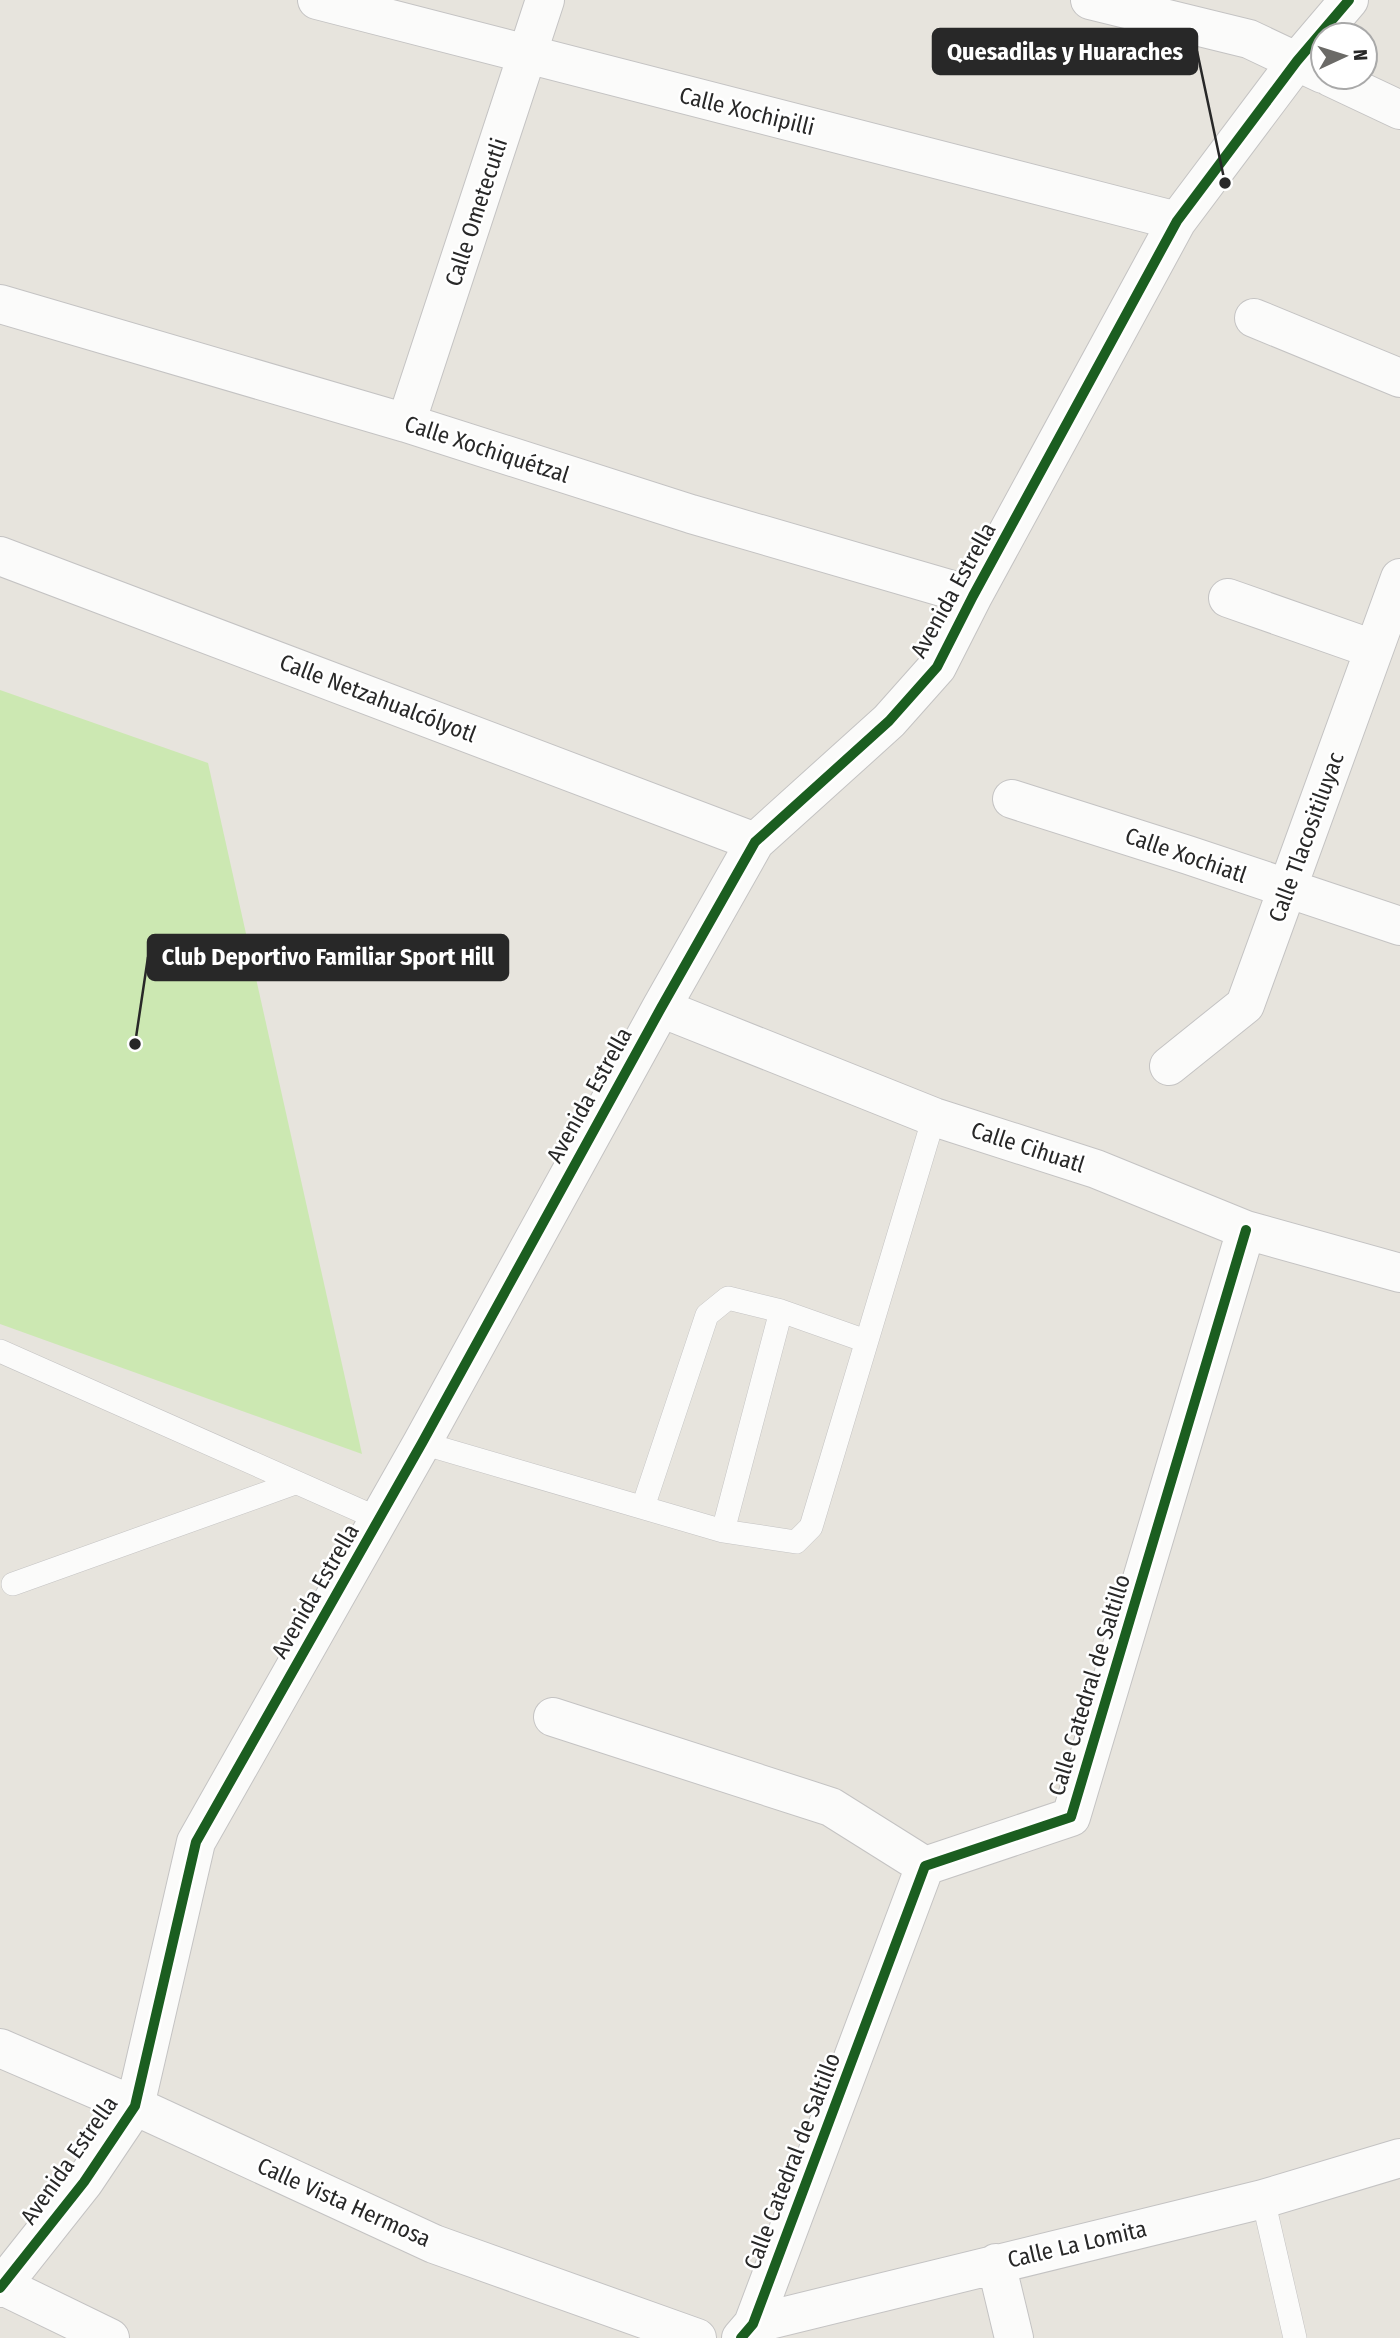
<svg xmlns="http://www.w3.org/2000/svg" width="1400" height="2338" font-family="'Fira Sans Condensed',sans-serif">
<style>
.pitch{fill:#cce8b2}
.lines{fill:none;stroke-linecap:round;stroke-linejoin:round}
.service-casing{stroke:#c4c3c3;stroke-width:24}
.minor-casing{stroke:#c4c3c3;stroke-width:40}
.service{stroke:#fbfbfa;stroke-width:23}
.minor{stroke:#fbfbfa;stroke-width:38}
.cycleway-casing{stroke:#fff;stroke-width:15}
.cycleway{stroke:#1b5e20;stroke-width:10}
.labels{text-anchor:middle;stroke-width:5;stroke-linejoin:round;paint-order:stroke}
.street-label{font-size:23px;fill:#282828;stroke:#fff}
.leader{fill:none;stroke:#282828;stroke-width:2.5}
.callout-dot{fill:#282828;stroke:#fff;stroke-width:2.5}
.callout{fill:#282828;stroke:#282828;stroke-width:2.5}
.callout-label{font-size:24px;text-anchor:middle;font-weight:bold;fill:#fff}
</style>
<rect width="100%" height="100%" fill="#e7e4dd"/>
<!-- pitch -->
<path class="pitch" d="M0,690L208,763L362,1454L0,1324Z"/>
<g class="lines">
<!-- service casing -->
<g class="service-casing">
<path id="service" d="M0,1351L379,1519
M422,1443L723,1531L796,1542L811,1527L934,1117
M643,1507L707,1315L728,1298L781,1311L866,1341
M723,1531L781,1311
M13,1584L295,1483
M1263,2199L1295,2338"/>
</g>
<!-- minor casing -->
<g class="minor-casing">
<path id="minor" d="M317,0L1177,221
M1090,0L1249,39L1323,74
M1330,77L1400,110
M0,304L406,423L691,514L973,596
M1254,318L1400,378
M406,423L545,0
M0,556L755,842
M1228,598L1373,649
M1012,799L1188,855L1400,926
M661,1008L934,1117L1096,1169L1246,1230L1400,1273
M1169,1066L1245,1005L1400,578
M553,1717L831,1807L925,1866
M0,2048L135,2106L434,2244L697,2338
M996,2263L1014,2338
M3,2286L110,2338
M0,2288L84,2182L135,2106L196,1842L422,1443L661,1008L755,842L889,721L937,667L973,596L1177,221L1297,61L1349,0
M753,2324L1263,2199L1400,2158
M741,2338L753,2324L925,1866L1071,1817L1246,1230"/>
</g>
<!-- service -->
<use href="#service" class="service"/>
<!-- minor -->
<use href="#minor" class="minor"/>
<!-- cycleway casing -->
<g class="cycleway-casing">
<path id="cycleway" d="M0,2288L84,2182L135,2106L196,1842L422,1443L661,1008L755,842L889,721L937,667L973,596L1177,221L1297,61L1349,0
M741,2338L753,2324L925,1866L1071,1817L1246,1230"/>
</g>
<!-- cycleway -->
<use href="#cycleway" class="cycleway"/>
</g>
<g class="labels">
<!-- street labels -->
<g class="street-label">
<text transform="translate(747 111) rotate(14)" y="8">Calle Xochipilli</text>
<text transform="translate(476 212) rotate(-72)" y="8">Calle Ometecutli</text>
<text transform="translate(487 449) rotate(18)" y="8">Calle Xochiquétzal</text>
<text transform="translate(953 590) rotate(-61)" y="8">Avenida Estrella</text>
<text transform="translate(378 698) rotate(21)" y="8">Calle Netzahualcólyotl</text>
<text transform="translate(1306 837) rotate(-70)" y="8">Calle Tlacositiluyac</text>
<text transform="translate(1186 855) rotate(19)" y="8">Calle Xochiatl</text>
<text transform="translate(589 1095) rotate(-61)" y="8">Avenida Estrella</text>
<text transform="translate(1028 1147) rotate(18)" y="8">Calle Cihuatl</text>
<text transform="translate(315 1591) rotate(-60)" y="8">Avenida Estrella</text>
<text transform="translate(1089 1685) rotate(-73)" y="8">Calle Catedral de Saltillo</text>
<text transform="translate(69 2160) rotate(-55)" y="8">Avenida Estrella</text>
<text transform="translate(792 2161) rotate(-69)" y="8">Calle Catedral de Saltillo</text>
<text transform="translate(344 2202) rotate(24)" y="8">Calle Vista Hermosa</text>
<text transform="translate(1077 2244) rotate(-13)" y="8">Calle La Lomita</text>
</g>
</g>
<!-- callouts -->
<path class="leader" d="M1225 183L1197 51M135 1044L148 957"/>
<g class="callout-dot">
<circle cx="1225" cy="183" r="7"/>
<circle cx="135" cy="1044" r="7"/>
</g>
<g class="callout">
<rect x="933" y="29" width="264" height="45" rx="7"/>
<rect x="148" y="935" width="360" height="45" rx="7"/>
</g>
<g class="callout-label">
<text x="1065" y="60">Quesadilas y Huaraches</text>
<text x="328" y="965">Club Deportivo Familiar Sport Hill</text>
</g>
<!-- north arrow -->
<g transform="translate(1344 56) rotate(86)"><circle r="33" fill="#ffffff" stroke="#a9a9a9" stroke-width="2"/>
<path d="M0-5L12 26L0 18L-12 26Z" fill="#6b6a67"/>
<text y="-10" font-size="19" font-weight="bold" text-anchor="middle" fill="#282828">N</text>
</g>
</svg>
